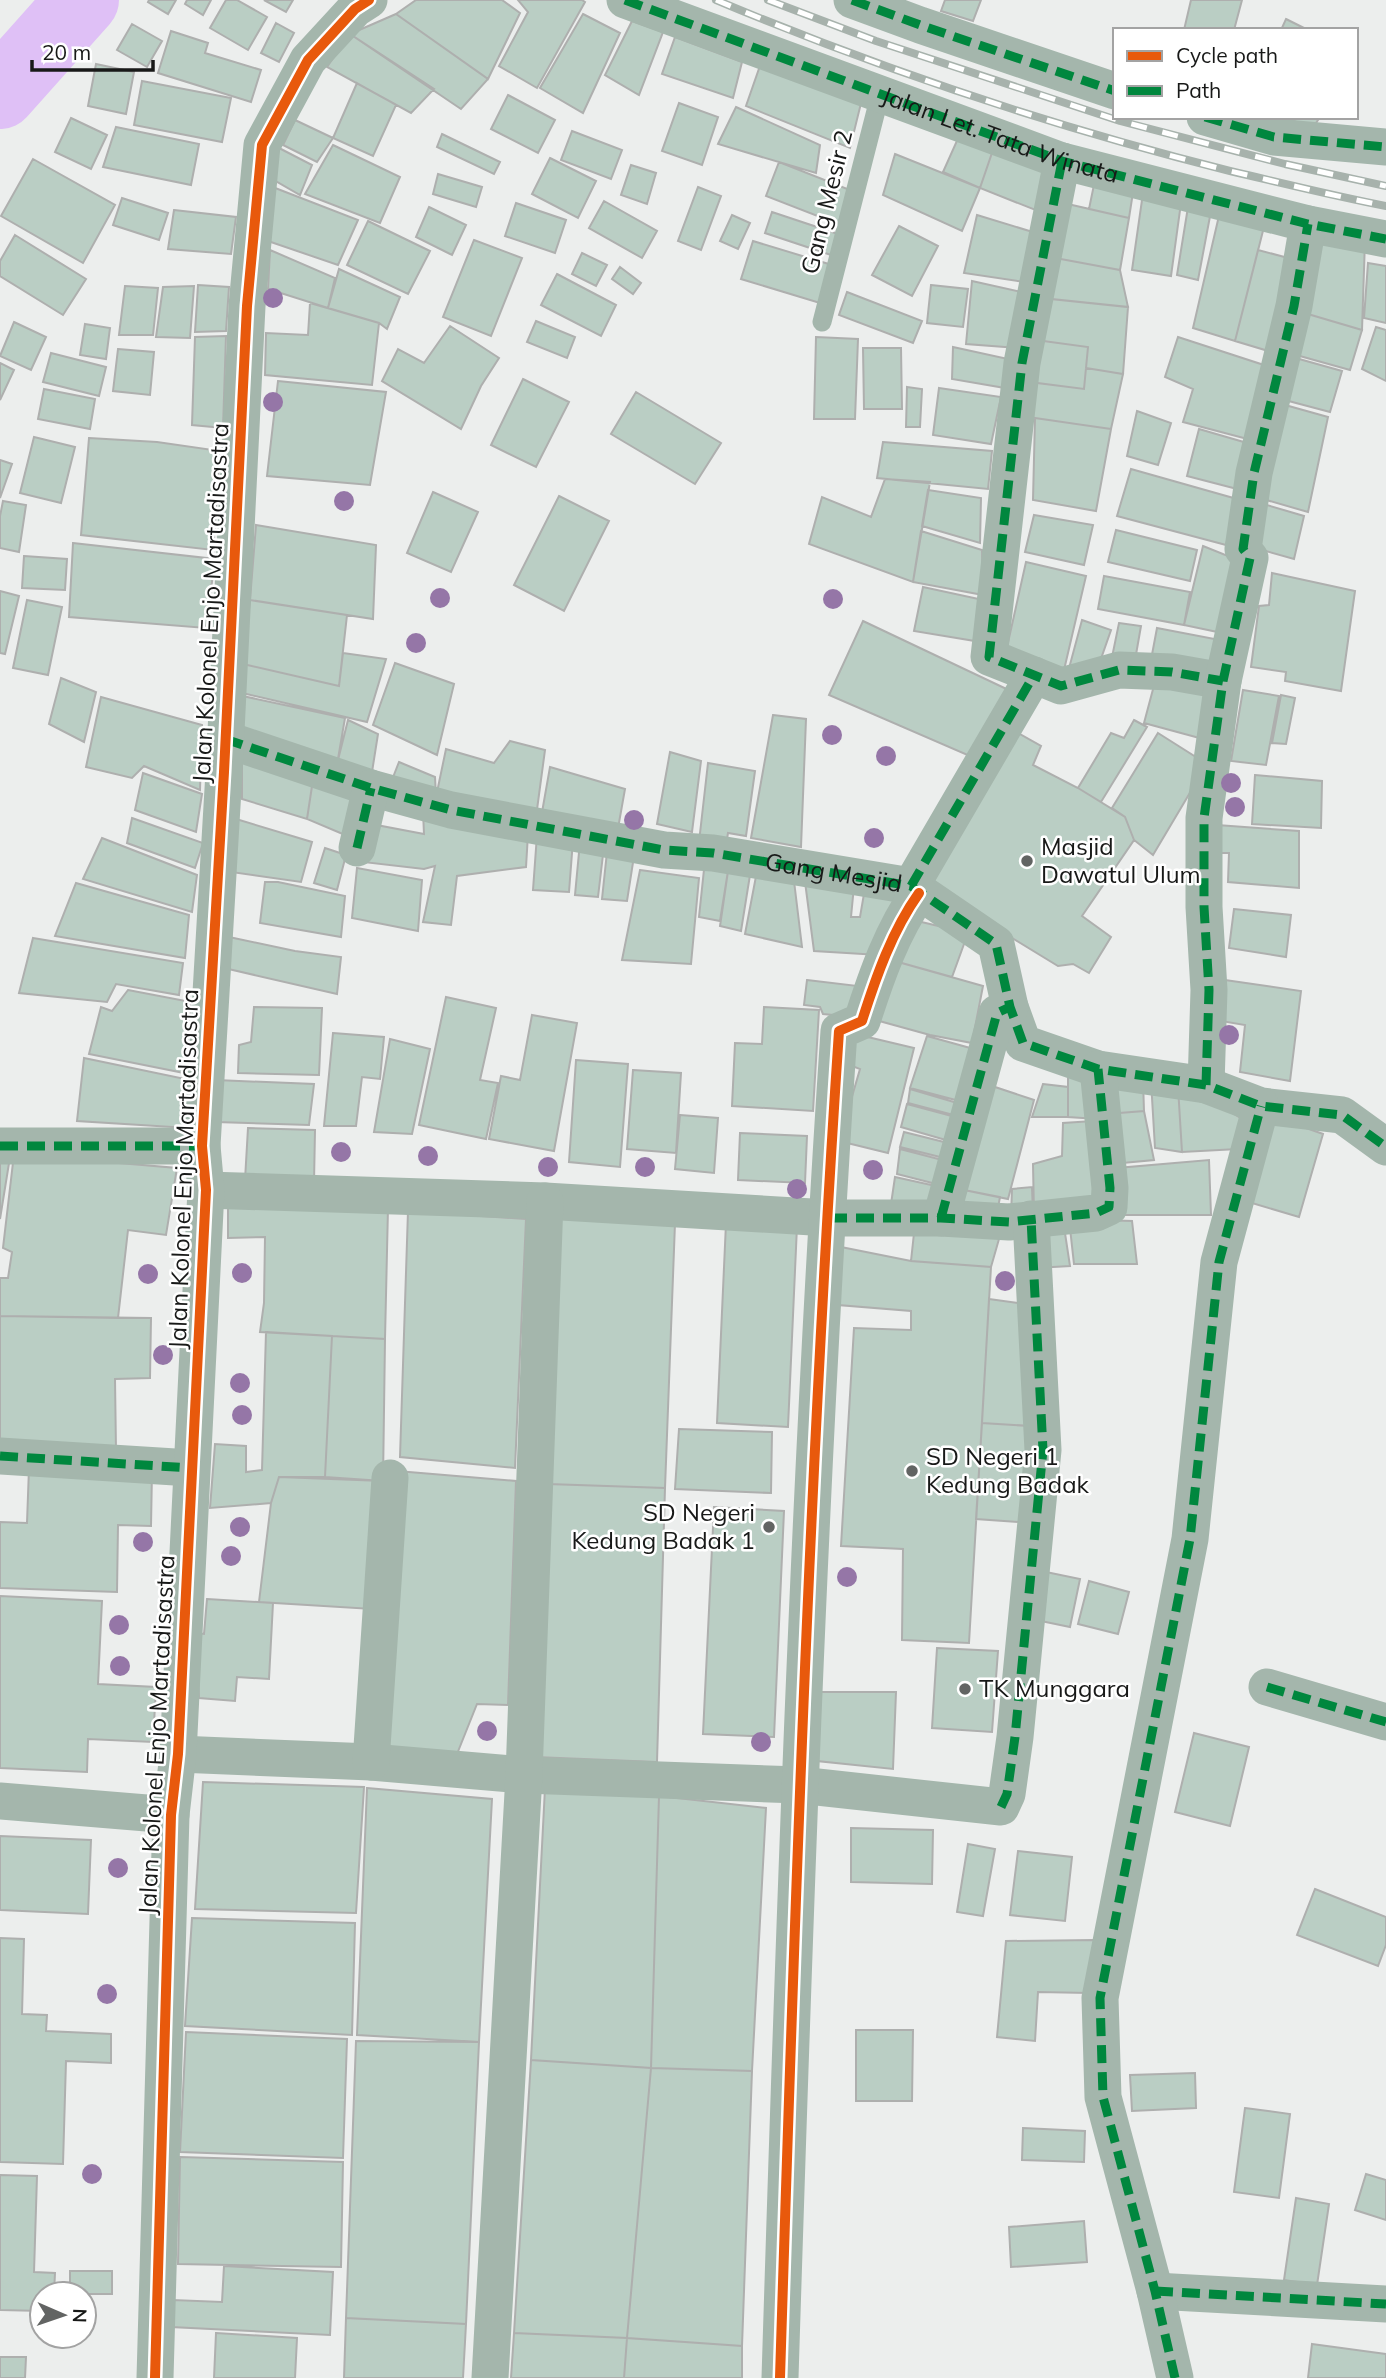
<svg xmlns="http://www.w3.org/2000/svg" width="1386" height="2378" font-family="Mulish,sans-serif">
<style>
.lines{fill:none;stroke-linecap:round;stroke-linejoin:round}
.river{stroke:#dfc0f6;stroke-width:72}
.building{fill:#bacec4;stroke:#aeafae;stroke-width:2}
.service{stroke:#a4b6ac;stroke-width:19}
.minor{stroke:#a4b6ac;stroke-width:37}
.rail-casing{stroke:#a7b2ac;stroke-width:8}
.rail{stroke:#fff;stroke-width:5;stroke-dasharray:16;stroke-linecap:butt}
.quiet{stroke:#00873e;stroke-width:9;stroke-dasharray:18 9;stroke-linecap:butt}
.cycleway-casing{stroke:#fff;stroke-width:15}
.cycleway{stroke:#e8590c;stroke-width:10}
.tree{fill:#9576a7}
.poi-dot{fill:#626463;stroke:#fff;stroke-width:2.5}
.labels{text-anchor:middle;stroke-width:5;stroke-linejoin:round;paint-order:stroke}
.street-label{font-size:24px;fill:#181918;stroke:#fff}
.poi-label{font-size:24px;fill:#181918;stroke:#fff;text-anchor:start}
</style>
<rect width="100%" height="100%" fill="#eceeed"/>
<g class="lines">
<!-- river -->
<path class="river" d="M0,93L83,0"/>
</g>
<!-- building -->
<path class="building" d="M149,0H176L168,14L148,2Z
M187,0H211L203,15L185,4Z
M226,0H237L267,17L248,50L210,28Z
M264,0H293L286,12Z
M416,0H502L520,13L488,79L396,14Z
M518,0H582L585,2L537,88L499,66L528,12Z
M945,0H981L973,21L941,11Z
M1191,0H1242L1234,30H1184Z
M396,14L488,79L461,109L350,34Z
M583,14L620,33L583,113L540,88Z
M1286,19L1308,30H1281Z
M632,21L663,32L639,95L605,75Z
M276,23L294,33L279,62L261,53Z
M132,24L162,41L147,67L117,50Z
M171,31L208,43L205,53L261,70L251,102L158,73Z
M350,34L434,89L411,113L327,67Z
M675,37L742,62L733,98L662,74Z
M762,60L863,95L850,148L746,106Z
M96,64L134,72L126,114L88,106Z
M142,81L231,98L222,142L134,125Z
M357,83L396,105L373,156L333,138Z
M508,95L555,120L538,153L491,129Z
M679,103L718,117L702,165L662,151Z
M736,107L820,145L816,173L718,144Z
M1285,117H1320L1312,129Z
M71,118L107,135L91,169L55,152Z
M295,120L333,138L317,162L283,145Z
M116,127L199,144L191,185L103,167Z
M572,131L622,150L611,179L561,160Z
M442,134L500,162L494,174L437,147Z
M960,134L994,147L980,188L943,172Z
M333,145L400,177L380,223L305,194Z
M994,147L1050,165L1038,211L980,188Z
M279,148L312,165L300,195L267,176Z
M895,154L980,188L962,231L883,195Z
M550,158L596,181L578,218L532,194Z
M33,159L115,205L83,263L1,216Z
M779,162L850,190L838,224L766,196Z
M631,165L656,173L647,204L621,195Z
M438,174L482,187L476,207L433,194Z
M1096,175L1134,186L1129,218L1089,209Z
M270,186L358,220L338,265L265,240Z
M698,187L721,196L701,250L678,241Z
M1143,193L1181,203L1171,276L1132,270Z
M122,198L168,213L159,240L113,225Z
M604,201L657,231L642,258L589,228Z
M1059,202L1129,218L1120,270L1050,257Z
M516,203L566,220L555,253L505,236Z
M429,207L466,225L452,255L416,237Z
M1188,207L1211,211L1198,280L1177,275Z
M1221,207L1266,219L1235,341L1193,328Z
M174,210L236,217L231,254L168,249Z
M772,212L841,235L834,256L765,233Z
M732,215L750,223L738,249L720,241Z
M977,215L1036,233L1031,283L964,273Z
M368,221L430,251L408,294L347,265Z
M899,226L938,246L912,296L872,275Z
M1312,230L1365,240L1362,330L1301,312Z
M15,235L86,279L63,315L0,276V261Z
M474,240L522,258L491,336L443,317Z
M753,241L832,265L820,303L741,279Z
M270,250L335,278L328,308L268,289Z
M1258,250L1296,260L1275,353L1235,341Z
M582,253L607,265L596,286L572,274Z
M1050,257L1120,270L1128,307L1042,298Z
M1368,263L1386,266V323L1364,318Z
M620,267L641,283L633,294L612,279Z
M339,269L400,297L387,329L379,323L328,308Z
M557,274L616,305L601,336L541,305Z
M972,281L1026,293L1019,348L966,344Z
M198,285L229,287L226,331L195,332Z
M931,285L968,289L963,327L927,323Z
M125,286L158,288L153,335H119Z
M194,286L190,338L156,337L163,287Z
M847,292L922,321L913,343L839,315Z
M1042,298L1128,307L1123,374L1086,368L1088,347L1036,340Z
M310,303L379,323L372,385L265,375L266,333L308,335Z
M1301,312L1362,330L1350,370L1289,353Z
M536,321L575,337L567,358L527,342Z
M14,322L46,337L31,370L0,356Z
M85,324L110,328L106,359L80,355Z
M450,326L499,358L481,386L461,429L382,381L398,349L424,363Z
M1376,327L1386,330V381L1362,369Z
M226,336L223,428L192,425L195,337Z
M816,337L858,339L855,419H814Z
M1178,337L1273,368L1255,441L1183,422L1193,389L1165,377Z
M1036,340L1088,347L1084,389L1029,382Z
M953,347L1008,359L1005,388L952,379Z
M863,348H901L902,409H864Z
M118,349L154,352L150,395L113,391Z
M51,353L106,367L99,396L43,382Z
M1292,357L1342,371L1330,412L1281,399Z
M0,363L14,370L0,400Z
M1086,368L1123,374L1111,429L1027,417L1029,382L1084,389Z
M523,379L569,402L536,467L491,445Z
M278,381L386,392L370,485L267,476Z
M907,387L922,389L920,427H906Z
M939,388L1001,397L991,444L933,435Z
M44,389L95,399L90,429L38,419Z
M636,392L721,443L695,484L611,434Z
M1278,403L1328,417L1308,512L1256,497Z
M1137,411L1171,423L1158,465L1127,456Z
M1035,418L1111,429L1096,511L1033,500Z
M1199,429L1254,445L1241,490L1187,476Z
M34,437L75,447L61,503L20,493Z
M89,438L157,442L220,451L213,550L81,535Z
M883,442L992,451L988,489L877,478Z
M0,460L12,464L0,498Z
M1131,469L1237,499L1226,545L1117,516Z
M885,479L930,482L913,582L809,544L822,497L871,517Z
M928,490L981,498L980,543L922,526Z
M433,492L478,512L451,572L407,553Z
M559,496L609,521L564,611L514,585Z
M3,501L26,505L19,552L0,548V516Z
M1260,503L1304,516L1294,559L1255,548Z
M1034,515L1093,525L1084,565L1025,552Z
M256,525L376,545L373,619L250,600Z
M1116,530L1197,550L1190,581L1108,562Z
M921,531L982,550L983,595L913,582Z
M73,543L215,559L206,628L69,617Z
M1203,546L1243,562L1227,634L1184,625Z
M24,556L67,559L65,590L22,588Z
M1026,562L1086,576L1064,670L1005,656Z
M1272,573L1355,591L1341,691L1285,681L1286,672L1251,667L1259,606L1269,605Z
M1104,576L1190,592L1184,625L1098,609Z
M923,587L988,601L981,642L914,631Z
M0,591L19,596L5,654L0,653Z
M27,600L62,607L48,675L13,668Z
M250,600L347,615L339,686L243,664Z
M1082,620L1111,630L1096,673L1068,672Z
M863,621L1015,693L979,760L829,695Z
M1119,623L1141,626L1134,666L1110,667Z
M1157,628L1225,641L1219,673L1151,660Z
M343,653L386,659L367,722L238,692L243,664L339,686Z
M395,663L454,684L437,755L373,725Z
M61,678L96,692L84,742L49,724Z
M1156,678L1212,692L1203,739L1144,723Z
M1243,690L1279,696L1266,765L1231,761Z
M238,695L345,718L338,759L234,729Z
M1281,695L1295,698L1286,744L1272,743Z
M101,697L202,725L200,790L144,766L132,778L86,767Z
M773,715L806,719L801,847L751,838Z
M348,720L378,734L372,772L337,764Z
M1134,720L1147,727L1101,802L1078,788L1111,733L1124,738Z
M1009,728L1041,746L1033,765L1078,788L1125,817L1134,840L1082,916L1111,937L1089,973L1073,964L1058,966L922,883Z
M1158,733L1207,764L1153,855L1134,840L1125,817L1112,808Z
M510,741L545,750L536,817L436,797L446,749L494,763Z
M670,752L701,761L692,832L657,824Z
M242,757L314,773L307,819L242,799Z
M399,762L435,777L436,797L390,785Z
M708,763L755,771L746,836L728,833L726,845L699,842Z
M550,767L625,789L617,834L541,818Z
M143,773L202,794L196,832L135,810Z
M314,773L367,794L357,840L307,819Z
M1255,775L1322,781L1321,828L1252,824Z
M423,811L528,834L526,867L457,876L451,925L423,922L435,866L424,869L363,862L371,824L424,834Z
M132,818L203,843L195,868L127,843Z
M236,819L312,842L301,882L231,872Z
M1217,825L1299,831V888L1228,882L1229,853H1214Z
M537,835L573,840L569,892L533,890Z
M102,838L197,875L192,912L83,879Z
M580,842L604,846L598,897L575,895Z
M325,848L346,855L337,890L314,883Z
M607,852L634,856L627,901L602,899Z
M705,860L728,871L720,921L699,917Z
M357,868L422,880L418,931L352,918Z
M640,870L699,878L691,964L622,960Z
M728,871L750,875L741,931L720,926Z
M757,871L794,881L802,947L745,934Z
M804,874L854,886L851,917H860L865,888L897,896L879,955L814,951Z
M265,882H278L345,896L341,937L260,923Z
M76,883L189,915L185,958L55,936Z
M1234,909L1291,915L1286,957L1229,948Z
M913,920L968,933L952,977L891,960Z
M229,937L295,951L341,957L337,994L224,968Z
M33,938L183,963L179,995L116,984L107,1002L19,993Z
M891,960L983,986L972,1043L930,1035L872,1019Z
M807,980L858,986L854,1017L823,1014L820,1007L804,1005Z
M1225,980L1301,991L1290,1081L1240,1072L1245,1025L1221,1021Z
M128,990L191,1002L184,1073L89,1054L101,1007L112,1011Z
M446,997L496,1008L480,1080L498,1083L486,1139L419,1125Z
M254,1007L322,1008L319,1075L238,1073L239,1045L251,1042Z
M764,1007L819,1010L813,1111L732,1106L735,1043L762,1044Z
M532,1015L577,1023L554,1151L489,1139L501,1076L520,1080Z
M333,1033L384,1037L380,1079L362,1077L356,1126H324Z
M855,1034L914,1048L888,1153L839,1141L860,1069L847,1064Z
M927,1036L981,1051L967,1103L910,1088Z
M390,1039L430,1049L412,1134L374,1132Z
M84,1058L190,1080L188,1128L77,1121Z
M576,1060L628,1064L620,1167L569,1162Z
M633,1070L681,1073L676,1153L627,1149Z
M1068,1072L1091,1075L1097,1119L1068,1117Z
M1103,1078L1143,1080L1144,1111L1107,1114Z
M216,1080L314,1084L309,1125L216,1122Z
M1151,1081L1178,1087L1182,1152L1155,1148Z
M986,1084L1034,1100L1008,1199L959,1189Z
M1043,1084L1068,1087V1117H1032Z
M1178,1087L1203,1094L1245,1121L1238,1149L1182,1152Z
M910,1089L964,1105L961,1117L908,1103Z
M907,1104L963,1119L956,1143L901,1127Z
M1144,1111L1154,1160L1112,1164L1107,1114Z
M1267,1114L1323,1134L1299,1217L1242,1200Z
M680,1115L718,1118L714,1173L675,1169Z
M1093,1121L1103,1207L1034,1215L1033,1164L1062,1156L1063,1123Z
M248,1128L315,1130L314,1183L245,1180Z
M904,1132L956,1145L952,1160L900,1147Z
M740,1133L807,1136L805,1183L738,1180Z
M900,1149L950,1162L944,1186L897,1174Z
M14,1154L177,1168L166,1235L128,1230L118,1318L0,1316V1278H8L12,1252L3,1248Z
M0,1157H10L0,1219Z
M1209,1160L1211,1215H1119L1117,1168Z
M895,1177L945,1188L939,1215L891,1204Z
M1032,1187L1033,1215L1011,1218L1012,1189Z
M959,1189L1000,1197L996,1218L949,1213Z
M228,1200L388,1208L385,1339L260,1332L264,1303L265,1237L228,1238Z
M408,1211L526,1219L515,1468L400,1457Z
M558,1217L675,1223L665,1488L548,1484Z
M1069,1219L1132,1221L1137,1264H1074Z
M1063,1220L1070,1266L1036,1268L1035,1221Z
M726,1223L797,1226L788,1427L717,1423Z
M915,1224L1003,1225L991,1267L911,1261Z
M841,1247L911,1261L991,1267L969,1643L902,1640L903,1549L841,1546L854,1328L911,1330V1311L838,1305Z
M989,1299L1032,1305L1030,1426L982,1423Z
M0,1316L151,1318L150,1378L115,1379L116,1451L0,1447Z
M266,1332L332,1336L325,1477H279L271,1503L210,1508L215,1444L246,1446V1472L262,1470Z
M332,1336L385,1339L383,1481L325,1477Z
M982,1423L1030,1426L1019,1522L976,1519Z
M679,1429L772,1432L771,1493L675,1489Z
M29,1468L152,1471L151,1526L118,1525L117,1592L0,1588V1522L27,1523Z
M397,1471L516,1481L508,1705L477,1704L457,1754L377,1749Z
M279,1477L383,1481L372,1609L259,1602L271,1503Z
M548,1484L665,1488L657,1762L535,1757Z
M714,1507L784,1511L774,1737L703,1734Z
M1046,1572L1080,1579L1070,1627L1036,1620Z
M1089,1581L1129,1592L1118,1634L1078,1624Z
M0,1596L102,1601L98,1684L156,1687L153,1742L88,1739L87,1772L0,1768Z
M207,1599L273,1603L269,1679L237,1677L235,1701L199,1698L196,1633L204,1634Z
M937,1648L998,1651L992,1732L932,1728Z
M820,1692H896L893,1769L817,1761Z
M1194,1733L1249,1747L1230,1826L1175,1812Z
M203,1782L364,1787L356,1913L195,1909Z
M367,1788L492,1799L479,2042L357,2035Z
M545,1788L659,1796L651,2068L531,2060Z
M659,1796L766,1808L752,2071L651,2068Z
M851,1828L933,1830L932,1884L851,1882Z
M0,1836L91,1840L88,1914L0,1910Z
M968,1844L995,1849L983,1916L957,1912Z
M1018,1851L1072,1857L1065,1921L1010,1915Z
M1315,1889L1386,1917V1945L1378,1966L1297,1935Z
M192,1918L355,1923L352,2035L185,2026Z
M0,1938L24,1939L22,2014L47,2015L46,2031L111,2034V2063L66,2061L63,2164L0,2162Z
M1094,1940L1089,1993L1038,1992L1035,2041L997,2037L1006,1941Z
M856,2030H913L912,2101H856Z
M186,2032L347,2039L343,2158L180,2152Z
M356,2041L479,2042L466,2324L346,2318Z
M531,2060L651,2068L627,2338L514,2333Z
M651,2068L752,2071L742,2346L627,2338Z
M1195,2073L1196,2108L1132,2111L1130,2075Z
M1245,2108L1290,2114L1279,2198L1234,2192Z
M1023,2128L1085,2131L1084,2162L1022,2160Z
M180,2157L343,2162L341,2267L178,2264Z
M1366,2174L1386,2180V2220L1355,2210Z
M0,2175L37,2176L34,2272L55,2273L54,2294H42V2311L0,2310Z
M1296,2198L1329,2204L1317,2285L1284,2280Z
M1084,2221L1087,2262L1011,2267L1009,2227Z
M224,2266L333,2272L330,2335L171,2327L173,2300L222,2302Z
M70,2271H112V2294H70Z
M346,2318L466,2324L463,2378H344Z
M216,2333L297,2338L295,2378H214Z
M514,2333L627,2338L624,2378H511Z
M627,2338L742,2346V2378H624Z
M1312,2344L1386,2354V2378H1308Z
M0,2357H26L25,2378H0Z"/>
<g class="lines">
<!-- service -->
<path class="service" d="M822,322L880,95"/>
<!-- minor -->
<g class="minor">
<path id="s1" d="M625,0L1062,161L1308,224L1386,239"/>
<path d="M852,0L920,25L1115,91"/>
<path d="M1205,117L1274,137L1386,147"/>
<path d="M1062,161L1022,363L989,657L1061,686L1119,670L1172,672L1223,681"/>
<path d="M225,739L371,788L451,810L664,850L713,853L911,886L996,944L1010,1007L1023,1043L1098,1069L1206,1085L1261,1106L1342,1115L1386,1147"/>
<path d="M357,848L371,788"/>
<path d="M911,886L1034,675"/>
<path d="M1206,1085L1209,990L1204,907V818L1223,681L1250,558L1243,549L1254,473L1294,306L1308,224"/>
<path d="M0,1146H202"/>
<path d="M206,1190L545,1201L829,1218H941L1009,1222L1096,1213L1109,1207L1110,1188L1098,1069"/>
<path d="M941,1218L997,1013L1010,1007"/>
<path d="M0,1456L191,1468"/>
<path d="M1267,1687L1386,1722"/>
<path d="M178,1754L371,1762L524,1775L799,1785L1001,1807L1007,1794L1015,1737L1043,1450L1031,1219"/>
<path d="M371,1762L390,1478"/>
<path d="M0,1801L171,1815"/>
<path d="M1155,2291L1386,2304"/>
<path d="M155,2378L171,1815L178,1754L206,1190L202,1146L224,772L247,306L262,145L308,60L355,9L369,0"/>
<path d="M490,2378L524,1775L545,1201"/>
<path d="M780,2378C794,1929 809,1479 839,1031L862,1021C876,977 892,931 919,893"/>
<path d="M1175,2378L1155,2291L1103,2097L1100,1998L1190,1539L1219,1262L1261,1106"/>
</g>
<!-- rail casing -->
<g class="rail-casing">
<path id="rail" d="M716,0C883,70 1055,127 1230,171C1282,183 1334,196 1386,206
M768,0L876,41L1120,121L1285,164L1386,186"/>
</g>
<!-- rail -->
<use href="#rail" class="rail"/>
<!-- quiet -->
<g class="quiet">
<path d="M625,0L1062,161L1308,224L1386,239"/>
<path d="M852,0L920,25L1115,91"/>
<path d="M1205,117L1274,137L1386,147"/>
<path d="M1062,161L1022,363L989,657L1061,686L1119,670L1172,672L1223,681"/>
<path id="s2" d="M225,739L371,788L451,810L664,850L713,853L911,886L996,944L1010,1007L1023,1043L1098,1069L1206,1085L1261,1106L1342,1115L1386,1147"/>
<path d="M357,848L371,788"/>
<path d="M911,886L1034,675"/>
<path d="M1206,1085L1209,990L1204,907V818L1223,681L1250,558L1243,549L1254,473L1294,306L1308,224"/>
<path d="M0,1146H202"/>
<path d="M829,1218H941L1009,1222L1096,1213L1109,1207L1110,1188L1098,1069"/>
<path d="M941,1218L997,1013L1010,1007"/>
<path d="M0,1456L191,1468"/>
<path d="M1267,1687L1386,1722"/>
<path d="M1001,1807L1007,1794L1015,1737L1043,1450L1031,1219"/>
<path d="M1155,2291L1386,2304"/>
<path d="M1175,2378L1155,2291L1103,2097L1100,1998L1190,1539L1219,1262L1261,1106"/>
</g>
<!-- cycleway casing -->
<g class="cycleway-casing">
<path id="cycleway" d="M155,2378L171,1815L178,1754L206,1190L202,1146L224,772L247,306L262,145L308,60L355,9L369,0
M780,2378C794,1929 809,1479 839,1031L862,1021C876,977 892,931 919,893"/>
</g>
<!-- cycleway -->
<use href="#cycleway" class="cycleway"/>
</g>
<!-- trees -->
<g class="tree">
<circle cx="273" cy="298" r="10"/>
<circle cx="273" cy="402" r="10"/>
<circle cx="344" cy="501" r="10"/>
<circle cx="440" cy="598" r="10"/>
<circle cx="833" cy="599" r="10"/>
<circle cx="416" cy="643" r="10"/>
<circle cx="832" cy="735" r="10"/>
<circle cx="886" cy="756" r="10"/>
<circle cx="1231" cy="783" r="10"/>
<circle cx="1235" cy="807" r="10"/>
<circle cx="634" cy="820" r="10"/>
<circle cx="874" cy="838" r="10"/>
<circle cx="1229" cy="1035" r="10"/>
<circle cx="341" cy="1152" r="10"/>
<circle cx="428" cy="1156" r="10"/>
<circle cx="548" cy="1167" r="10"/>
<circle cx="645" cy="1167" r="10"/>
<circle cx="873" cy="1170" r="10"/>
<circle cx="797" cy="1189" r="10"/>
<circle cx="242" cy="1273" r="10"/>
<circle cx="148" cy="1274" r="10"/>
<circle cx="1005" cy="1281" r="10"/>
<circle cx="163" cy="1355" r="10"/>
<circle cx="240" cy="1383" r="10"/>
<circle cx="242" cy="1415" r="10"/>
<circle cx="240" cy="1527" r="10"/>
<circle cx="143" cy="1542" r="10"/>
<circle cx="231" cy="1556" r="10"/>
<circle cx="847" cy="1577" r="10"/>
<circle cx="119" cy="1625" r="10"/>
<circle cx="120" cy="1666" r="10"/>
<circle cx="487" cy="1731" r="10"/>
<circle cx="761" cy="1742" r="10"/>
<circle cx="118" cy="1868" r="10"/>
<circle cx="107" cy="1994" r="10"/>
<circle cx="92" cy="2174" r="10"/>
</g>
<!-- markers -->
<g class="poi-dot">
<circle cx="1027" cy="861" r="7"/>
<circle cx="912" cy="1471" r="7"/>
<circle cx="769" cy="1527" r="7"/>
<circle cx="965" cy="1689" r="7"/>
</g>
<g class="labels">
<!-- street labels -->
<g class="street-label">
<text dy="8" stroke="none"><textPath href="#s1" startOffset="399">Jalan Let. Tata Winata</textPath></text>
<text transform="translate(827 202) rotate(-76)" y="8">Gang Mesir 2</text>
<text transform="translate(211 603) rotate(-87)" y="8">Jalan Kolonel Enjo Martadisastra</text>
<text dy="8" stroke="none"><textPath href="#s2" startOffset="625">Gang Mesjid</textPath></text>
<text transform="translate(184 1169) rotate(-88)" y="8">Jalan Kolonel Enjo Martadisastra</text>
<text transform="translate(157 1735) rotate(-87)" y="8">Jalan Kolonel Enjo Martadisastra</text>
</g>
<!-- poi labels -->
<g class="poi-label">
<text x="1041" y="855">Masjid<tspan x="1041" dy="28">Dawatul Ulum</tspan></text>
<text x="926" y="1465">SD Negeri 1<tspan x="926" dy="28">Kedung Badak</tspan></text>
<text x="755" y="1521" text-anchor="end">SD Negeri<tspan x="755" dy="28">Kedung Badak 1</tspan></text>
<text x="979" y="1697">TK Munggara</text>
</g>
</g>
<!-- legend -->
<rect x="1113" y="28" width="245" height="91" fill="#ffffff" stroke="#a3a3a3" stroke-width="2"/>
<rect x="1127" y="51" width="35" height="10" fill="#e8590c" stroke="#a3a3a3" stroke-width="2"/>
<text x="1176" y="63" font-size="21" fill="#181918">Cycle path</text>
<rect x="1127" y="86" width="35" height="10" fill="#00873e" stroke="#a3a3a3" stroke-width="2"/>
<text x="1176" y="98" font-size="21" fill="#181918">Path</text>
<!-- north arrow -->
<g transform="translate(63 2315) rotate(92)"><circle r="33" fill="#ffffff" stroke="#a3a3a3" stroke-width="2"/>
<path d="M0-5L12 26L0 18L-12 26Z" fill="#626463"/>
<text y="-10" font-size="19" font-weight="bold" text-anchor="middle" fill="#181918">N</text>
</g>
<!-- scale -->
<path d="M32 60v10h121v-10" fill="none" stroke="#181918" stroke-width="3.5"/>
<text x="42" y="60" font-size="21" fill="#181918" stroke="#ffffff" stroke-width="5" paint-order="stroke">20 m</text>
</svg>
